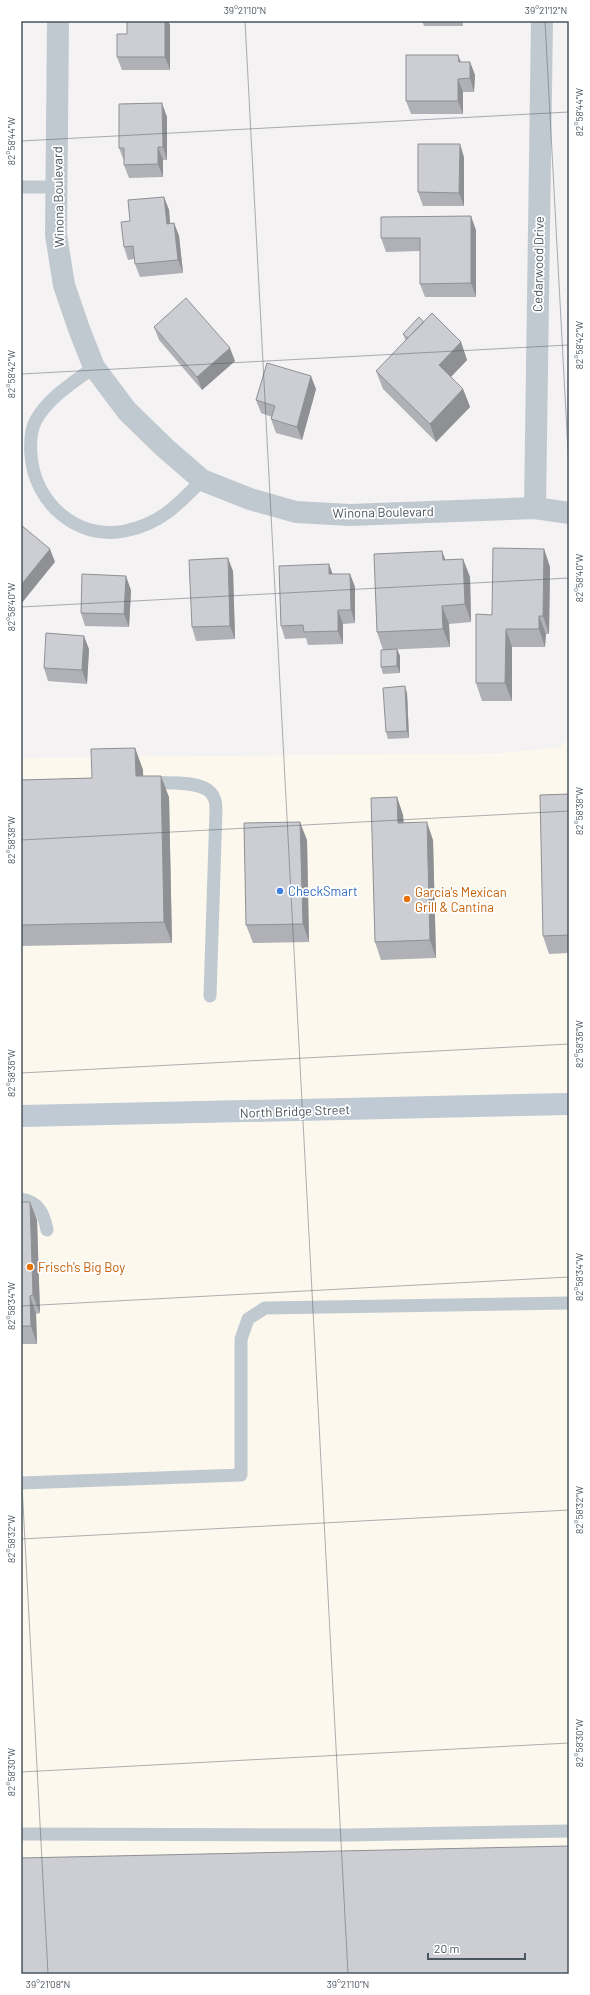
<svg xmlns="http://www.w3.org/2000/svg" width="590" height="1995" font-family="Barlow,sans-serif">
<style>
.commercial{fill:#fcf8ed}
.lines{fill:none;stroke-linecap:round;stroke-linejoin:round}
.lane{stroke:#c0c9d0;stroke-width:13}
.street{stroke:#c0c9d0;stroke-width:22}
.secondary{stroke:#c0cad4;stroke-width:22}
.wall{fill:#afb1b6}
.shaded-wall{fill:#8f9094}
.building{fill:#ccced4;stroke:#8f9094}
.ticks{fill:none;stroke:#4a555f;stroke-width:1;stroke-opacity:0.45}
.shop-dot{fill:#3f7fe0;stroke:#fff;stroke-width:1.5}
.food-dot{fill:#e8710a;stroke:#fff;stroke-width:1.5}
.labels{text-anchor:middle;stroke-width:3.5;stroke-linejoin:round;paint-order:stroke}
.street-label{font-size:13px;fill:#4a555f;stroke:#fff}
.shop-label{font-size:13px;fill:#366cbe;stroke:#fff;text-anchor:start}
.food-label{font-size:13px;fill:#c56008;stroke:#fff;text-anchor:start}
.neatline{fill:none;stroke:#4a555f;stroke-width:1.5}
.ticks-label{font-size:10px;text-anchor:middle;fill:#4a555f}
</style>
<rect width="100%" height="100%" fill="#f4f2f2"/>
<!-- commercial -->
<path class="commercial" d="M569,739V1974H21V758L501,753L560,747Z"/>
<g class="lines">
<!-- lane -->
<path class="lane" d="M21,187H56
M94,367C73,383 49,397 36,420C30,431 30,443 31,455C34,502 77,541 125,531C160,524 178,505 202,480
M147,783C163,783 208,779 214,798C216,801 216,806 216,810L210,996
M21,1199C39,1202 44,1214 47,1230
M21,1483L241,1475V1339L248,1319L265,1308L569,1303
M21,1834L347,1835L569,1831"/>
<!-- street -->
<path class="street" d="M58,21L56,235L64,285L79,329L94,367L127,411L165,448L202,480L250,499L296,512L350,515L535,508L569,513
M535,508L542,21"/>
<!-- secondary -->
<path class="secondary" d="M21,1116L569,1104"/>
</g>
<!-- wall -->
<path class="wall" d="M127,21H168L170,25V70H122L117,57L127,34Z
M422,21H463V26H424Z
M458,55L461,62H470L475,75L474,92H463V114H411L406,101Z
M167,117V160H163V177L129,178L124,165V161L119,148Z
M464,157V206H423L418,192Z
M164,197L169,210L170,223H174L179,236L183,273L140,277L135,264L134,259L128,260L124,247L130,221Z
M476,230V297H425L420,284V251L386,252L381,238Z
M424,322L461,342L467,360L451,377L463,389L470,407L436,442L383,389L376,371L406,341L403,334Z
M154,327L235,361L202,390L159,340Z
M316,389L302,440L276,433L271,419L272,417L261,413L256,400Z
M544,549L550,567L549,634H546L545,647H512V701H482L476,683L492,615Z
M463,559L470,577L471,622L449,624L450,647L383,650L377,632L445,560Z
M329,564L332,574H350L355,587V623L343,624V644L308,645L306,638L285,639L281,626Z
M233,571L235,639L196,641L192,627Z
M131,590L129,627L85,626L81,613Z
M89,649L87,684L48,681L44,668Z
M397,649L400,656V673L383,674L381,667Z
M407,693L409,738L388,739L386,732Z
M135,748L143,770V776L169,797L172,943L21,946V780L92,778Z
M569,794V953L549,954L543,936Z
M397,797L403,815L404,823L433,840L436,958L381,960L375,942Z
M307,840L309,942L253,943L246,925Z
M21,1202H30L37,1220L40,1313L36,1314L37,1344H21Z"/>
<!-- shaded-wall -->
<path class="shaded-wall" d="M165,21H168L170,25V70L165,57Z
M458,55L463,68L459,62Z
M470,62L475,75L474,92L470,78Z
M458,79L463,92V114L458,101Z
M162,103L167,117V160L163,147Z
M460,144L464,157V206L459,193Z
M158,147L163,160V177L158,164Z
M164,197L169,210L171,237L167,224Z
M471,216L476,230V297L471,283Z
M174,223L179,236L183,273L178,260Z
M461,342L467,360L445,383L439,365Z
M230,348L235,361L202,390L197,377Z
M311,376L316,389L302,440L297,427Z
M463,389L470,407L436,442L430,424Z
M50,549L55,562L21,604V585Z
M544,549L550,567L549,634L543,616Z
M442,551L449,569L443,560Z
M228,558L233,571L235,639L230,626Z
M463,559L470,577L471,622L465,604Z
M329,564L334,578L329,574Z
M350,574L355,587V623L351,610Z
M126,576L131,590L129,627L124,614Z
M442,606L449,624L450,647L443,629Z
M338,610L343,624V644L338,631Z
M539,616L546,634L545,647L539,629Z
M506,629L512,647V701L505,683Z
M84,636L89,649L87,684L82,670Z
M397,649L400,656V673L397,666Z
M405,686L407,693L409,738L407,731Z
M135,748L143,770L144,798L136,776Z
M161,776L169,797L172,943L164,922Z
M397,797L403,815L404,841L398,823Z
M300,822L307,840L309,942L303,924Z
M427,822L433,840L436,958L430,940Z
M30,1202L37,1220L40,1313L33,1295Z
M30,1296L36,1314L37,1344L31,1326Z"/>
<!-- building -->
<path class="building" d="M127,21H165V57H117V34H127Z
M406,55H458L459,62H470V78L458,79V101H406Z
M162,103L163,147H158V164L124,165V148H119V104Z
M418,144H460L459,193L418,192Z
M164,197L167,224L174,223L178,260L135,264L133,246L124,247L121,222L130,221L128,200Z
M471,216V283L420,284V238H381V217Z
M186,298L230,348L197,377L154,327Z
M432,313L461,342L439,365L463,389L430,424L376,371Z
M419,317L424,322L408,338L403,334Z
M267,363L311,376L297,427L271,419L275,406L256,400Z
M21,525L50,549L21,585Z
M493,548L544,549L543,616H539V629H506L505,683H476V614L492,615Z
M442,551L443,560L463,559L465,604L442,606L443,629L377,632L374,554Z
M228,558L230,626L192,627L189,560Z
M329,564V574H350L351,610H338V631L304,632L303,625L281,626L279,566Z
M82,574L126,576L124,614L81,613Z
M46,633L84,636L82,670L44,668Z
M397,649V666L381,667V650Z
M405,686L407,731L386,732L383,688Z
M135,748L136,776H161L164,922L21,925V780L92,778L91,749Z
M569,794V935L543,936L540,795Z
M397,797L398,823L427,822L430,940L375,942L371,798Z
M300,822L303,924L246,925L244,823Z
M21,1202H30L33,1295L30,1296L31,1326H21Z
M569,1846V1974H21V1858Z"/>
<!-- ticks -->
<path class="ticks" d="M245,21L348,1974M545,21L569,470M21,141L569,112M21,374L569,345M21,607L569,578M21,840L569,811M21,1073L569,1044M21,1306L569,1277M21,1466L48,1974M21,1539L569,1510M21,1772L569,1743"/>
<!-- markers -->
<circle class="shop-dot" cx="280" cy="891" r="4"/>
<g class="food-dot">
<circle cx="407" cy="899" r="4"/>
<circle cx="30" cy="1267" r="4"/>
</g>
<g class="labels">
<!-- street labels -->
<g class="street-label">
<text transform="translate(58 197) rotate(-91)" y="5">Winona Boulevard</text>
<text transform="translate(538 264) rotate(-89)" y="5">Cedarwood Drive</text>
<text transform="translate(383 512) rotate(-1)" y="5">Winona Boulevard</text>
<text transform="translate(295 1111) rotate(-2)" y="5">North Bridge Street</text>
</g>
<!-- shop labels -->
<g class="shop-label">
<text x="288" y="896">CheckSmart</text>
</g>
<!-- food labels -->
<g class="food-label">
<text x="415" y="897">Garcia's Mexican<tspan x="415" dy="15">Grill &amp; Cantina</tspan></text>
<text x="38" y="1272">Frisch's Big Boy</text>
</g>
</g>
<!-- border -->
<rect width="590" height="1995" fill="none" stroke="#ffffff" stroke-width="44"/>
<!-- scale -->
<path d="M428 1953v6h97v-6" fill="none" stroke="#4a555f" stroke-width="2"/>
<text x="434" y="1953" font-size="12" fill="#4a555f" stroke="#ffffff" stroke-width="3" paint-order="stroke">20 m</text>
<rect x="22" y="22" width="546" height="1951" class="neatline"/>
<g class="ticks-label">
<text x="245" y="14">39°21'10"N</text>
<text x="546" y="14">39°21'12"N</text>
<text transform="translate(579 112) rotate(-90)" y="4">82°58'44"W</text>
<text transform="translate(11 141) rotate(-90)" y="4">82°58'44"W</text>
<text transform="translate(579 345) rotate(-90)" y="4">82°58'42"W</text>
<text transform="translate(11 374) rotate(-90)" y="4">82°58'42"W</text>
<text transform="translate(579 578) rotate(-90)" y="4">82°58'40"W</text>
<text transform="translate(11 607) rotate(-90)" y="4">82°58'40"W</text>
<text transform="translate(579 811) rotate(-90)" y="4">82°58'38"W</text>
<text transform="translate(11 840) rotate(-90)" y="4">82°58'38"W</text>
<text transform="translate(579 1044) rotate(-90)" y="4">82°58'36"W</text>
<text transform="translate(11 1073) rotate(-90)" y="4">82°58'36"W</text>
<text transform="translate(579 1277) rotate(-90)" y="4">82°58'34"W</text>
<text transform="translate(11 1306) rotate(-90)" y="4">82°58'34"W</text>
<text transform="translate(579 1510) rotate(-90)" y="4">82°58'32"W</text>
<text transform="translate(11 1539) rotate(-90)" y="4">82°58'32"W</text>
<text transform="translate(579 1743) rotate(-90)" y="4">82°58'30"W</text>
<text transform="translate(11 1772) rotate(-90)" y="4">82°58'30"W</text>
<text x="48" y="1988">39°21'08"N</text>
<text x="348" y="1988">39°21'10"N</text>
</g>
</svg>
